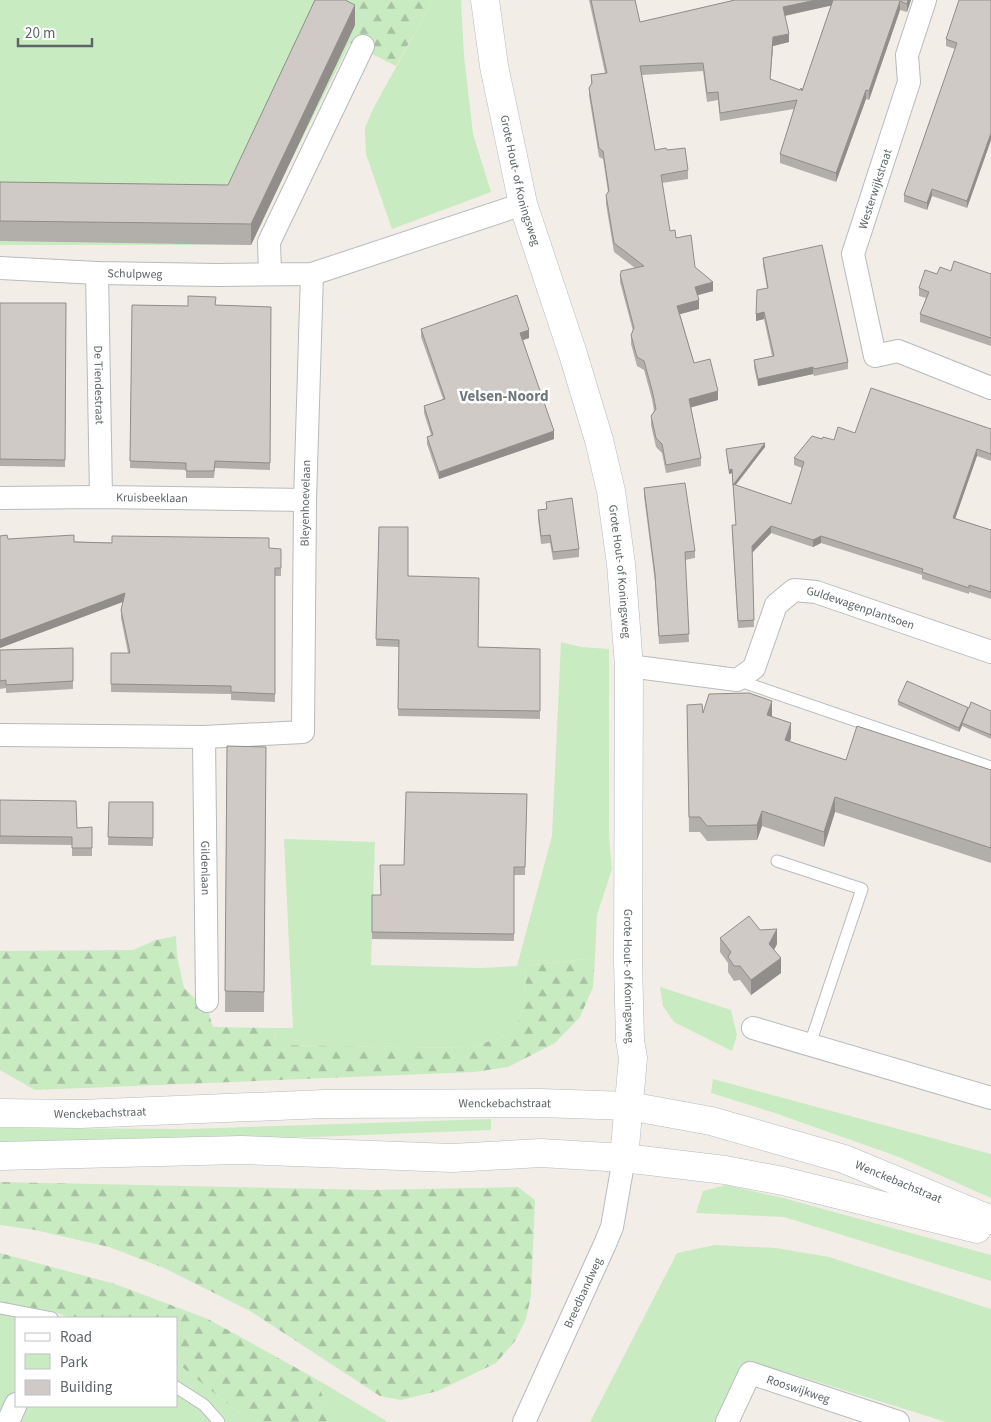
<svg xmlns="http://www.w3.org/2000/svg" width="991" height="1422" font-family="'Source Sans 3',sans-serif">
<style>
.green{fill:#c9ebc1}
.forest{fill:url(#forest-firs)}
.lines{fill:none;stroke-linecap:round;stroke-linejoin:round}
.lane-casing{stroke:#b7bbbe;stroke-width:13}
.street-casing{stroke:#b7bbbe;stroke-width:24}
.secondary-casing{stroke:#b5bbbf;stroke-width:29}
.lane{stroke:#fff;stroke-width:11}
.street{stroke:#fff;stroke-width:22}
.secondary{stroke:#fff;stroke-width:28}
.wall{fill:#b2aea9;fill-rule:evenodd}
.shaded-wall{fill:#918d8a}
.building{fill:#cfcac5;stroke:#918d8a}
.labels{text-anchor:middle;stroke-width:5;stroke-linejoin:round;paint-order:stroke}
.street-label{font-size:12px;fill:#5e6568;stroke:#fff}
.quarter-label{font-size:15px;font-weight:bold;fill:#6f777b;stroke:#fff}
</style>
<defs>
<pattern id="forest-firs" width="22" height="20" patternUnits="userSpaceOnUse" patternTransform="scale(1.25)"><rect width="22" height="20" fill="#c9ebc1"/><path d="M5 1l3.5 6h-7zM16 11l3.5 6h-7z" fill="#a6c2a1"/></pattern>
</defs>
<rect width="100%" height="100%" fill="#f2ede7"/>
<!-- green -->
<path class="green" d="M0,0H319L317,4L360,28L350,43L249,245H0Z
M433,0H461L464,56L473,134L491,192L392,229L366,154L365,128L373,109Z
M561,642L581,647L609,649V837L612,869L597,915L595,958L526,966L525,1000L519,1020L501,1037L470,1048L275,1045L274,1028H293L284,839L375,842L371,965L480,968L517,966L552,836Z
M660,987L731,1010L737,1035L732,1051L674,1022L663,1006Z
M713,1079L991,1154V1198L899,1157L775,1113L711,1093Z
M491,1119V1130L287,1138L0,1145V1128L189,1129Z
M726,1185L783,1198L991,1255V1281L784,1217L696,1213L703,1191Z
M715,1245L776,1248L829,1257L991,1309V1422H946L780,1370L761,1369L734,1384L714,1422H590L677,1253Z
M0,1305L47,1309L53,1312L50,1318H16V1406H176V1362L250,1422H0Z
M318,1380L388,1422H347L324,1402Z"/>
<!-- forest -->
<path class="forest" d="M319,0H433L396,66L350,43L360,28L317,4Z
M176,936L177,956L184,988L208,1011L213,1027L274,1028L275,1045L470,1048L501,1037L519,1020L525,1000L526,966L595,958L593,987L580,1017L555,1043L508,1067L474,1072L35,1090L0,1070V951L133,950L156,940Z
M0,1182L372,1190L518,1187L535,1200L531,1295L526,1319L515,1341L496,1363L438,1391L401,1400L380,1396L250,1311L164,1268L109,1247L35,1230L0,1225Z
M0,1253L115,1284L208,1319L318,1380L324,1402L347,1422H250L176,1362V1318H70L47,1309L0,1305Z"/>
<g class="lines">
<!-- lane casing -->
<g class="lane-casing">
<path id="lane" d="M737,680L991,767
M777,861L862,889L810,1044
M0,1308L52,1318
M176,1387L204,1405L219,1422"/>
</g>
<!-- street casing -->
<g class="street-casing">
<g id="street">
<path d="M925,0L907,55L909,82L853,254L875,356L898,351L991,388"/>
<path id="s1" d="M0,268L97,273L217,275L312,274L523,204"/>
<path id="s2" d="M97,273L101,497"/>
<path d="M270,274L269,242L363,46"/>
<path id="s3" d="M0,498L101,497L305,500"/>
<path id="s4" d="M629,666L737,680L754,668L776,605L794,590L816,592L991,652"/>
<path id="s5" d="M0,735L204,737L303,732L305,500L312,274"/>
<path id="s6" d="M204,737L207,1001"/>
<path d="M753,1028L991,1098"/>
<path d="M8,1422L16,1404"/>
<path id="s7" d="M524,1422L605,1244L612,1227L624,1158"/>
<path id="s8" d="M727,1422L750,1373L898,1422"/>
</g>
</g>
<!-- secondary casing -->
<g class="secondary-casing">
<g id="secondary">
<path id="s9" d="M485,0L494,66L523,204L573,354L599,440L611,491L621,564L629,666L628,962L630,1040L633,1058L624,1158"/>
<path id="s10" d="M0,1113L80,1114L325,1104L540,1103L629,1106L711,1121L844,1159L991,1220"/>
<path d="M0,1156L241,1150L452,1158L541,1153L624,1158L725,1170L783,1181L977,1229"/>
</g>
</g>
<!-- lane -->
<use href="#lane" class="lane"/>
<!-- street -->
<use href="#street" class="street"/>
<!-- secondary -->
<use href="#secondary" class="secondary"/>
</g>
<!-- wall -->
<path class="wall" d="M589,0H635L640,22L735,0H911L907,12L900,10L869,100L866,99L836,182L780,163V154L794,109L720,121L718,100L707,102L703,71L642,75L655,150H667L688,170V179L662,183L670,231L676,238L695,267L713,291L697,295L699,309L680,314L694,363L718,400L691,407L701,458V466L666,473L662,453L656,447L651,425V416L654,411L652,399L644,370L637,366L631,344V335L633,331L620,282V274L621,273V271L635,268L614,252L606,204V195L608,192L603,159L599,157L589,96V88L591,85V75L605,73ZM831,5L802,91L770,79L773,46L789,42L785,16Z
M991,0V140L967,208L932,196L927,210L904,202V195L955,49L946,46V39Z
M355,25L251,245L0,241V182L228,185Z
M763,258L848,362V369L814,376L813,374L758,386L754,367V360L772,356L764,319L756,321L767,288L763,265Z
M951,271L991,274V346L920,322V314L926,298L919,296V288L937,274Z
M0,303H66L65,467L0,466Z
M132,305L188,306L216,305L271,307L270,470L215,468L214,478H186V470L130,468Z
M421,329L529,338L523,340L554,439L439,479L427,444V437L431,435L424,413V406L443,399L421,337Z
M991,429V461L977,456L955,518L991,530V599L969,592V594L922,579V575L821,543L813,547L771,533L752,553L754,627L738,628L732,532V525H736L732,473L729,474L726,449L765,447L736,485L791,504L802,468L794,465V458L822,439L834,440L855,433Z
M644,488L695,551V558L685,560L689,642L659,644L655,582L644,496Z
M546,502L579,549V557L553,560L550,543L541,544L538,518V510L546,509Z
M379,527L408,576L478,647L540,649V719L398,716L399,647L376,646Z
M0,536L8,539L281,549V576H275V702L231,700V694L111,692V653H128L121,618V610L123,602L0,648Z
M73,648V689L6,693V688L0,689V650Z
M898,701L991,711V739L962,726L959,732L898,705Z
M687,705L703,713L772,716L791,738L790,742L846,760L991,770V863L835,812L824,847L762,826L757,840L707,841L700,832H689Z
M227,746L266,747L264,1012H225Z
M527,794L525,875H514V941L372,939V895H380L404,865Z
M0,800L77,828L92,827V856H72V845L0,844Z
M109,802H153V846L108,845Z
M760,930L777,944L774,950L781,973L751,995L740,980L734,981L728,972V963L720,952V938Z"/>
<!-- shaded-wall -->
<path class="shaded-wall" d="M816,0H834V5L783,16V7Z
M908,0H911L907,12V4Z
M900,1V10L869,100V91Z
M355,5V25L251,245V224Z
M789,34V42L773,46L770,87L773,37Z
M866,90V99L836,182V173Z
M991,133V140L967,208V201Z
M932,189V196L927,210V203Z
M713,282V291L695,296V287Z
M699,300V309L677,315V306Z
M764,312V319L756,321V314Z
M529,330V338L520,341V333Z
M813,367V374L758,386V379Z
M718,391V400L689,408V399Z
M554,431V439L439,479V472Z
M765,443V447L733,488V485Z
M977,449V456L953,525V518Z
M732,469V473L729,474V470Z
M771,526V533L752,553V546Z
M821,536V543L813,547V540Z
M125,593V601L0,648V640Z
M772,701V716L767,730V715Z
M968,708L962,723V726L959,732V728Z
M791,723V738L785,755V740Z
M835,797V812L824,847V832Z
M762,811V826L757,840V825Z
M777,929V944L769,959V944Z
M781,958V973L751,995V980Z"/>
<!-- building -->
<path class="building" d="M315,0H345L355,5L251,224L0,221V182L228,185Z
M591,0H635L640,22L735,0H816L783,7L789,34L773,37L770,79L800,90L801,88L802,91L833,0H908L907,4L900,1L869,91L866,90L836,173L780,154L797,100L720,113L718,92L707,93L703,63L640,66L655,150L666,148L667,150L685,148L688,170L661,175L670,231L675,230L676,238L691,235L695,267L713,282L695,287L699,300L677,306L694,363L710,359L718,391L689,399L701,458L666,465L662,444L656,438L651,416L656,409L652,390L644,361L637,357L631,335L634,328L620,274L621,273V271L644,266L614,243L606,195L609,191L603,151L599,148L589,88L592,83L591,75L607,73Z
M959,0H991V133L967,201L932,189L927,203L904,195L957,43L946,39Z
M822,245L848,362L814,369L813,367L758,379L754,360L774,356L764,312L756,314L757,290L768,288L763,258Z
M954,261L991,274V338L920,314L929,292L919,288L925,270L937,274L940,267L951,271Z
M517,295L529,330L520,333L554,431L439,472L427,437L433,435L424,406L445,399L421,329Z
M188,296L216,297L215,305L271,307L270,463L215,461L214,471H186V463L130,461L132,305L188,306Z
M0,303H66L65,460L0,459Z
M871,388L991,429V454L977,449L953,518L991,530V592L969,585V588L922,572L923,569L821,536L813,540L771,526L752,546L754,620L738,621L732,525H736L733,484L791,504L804,462L794,458L812,436L822,439L823,437L834,440L838,427L855,433Z
M765,443L733,485L732,469L729,470L726,449Z
M685,483L695,551L685,552L689,634L659,636L655,574L644,488Z
M572,498L579,549L553,552L550,535L541,536L538,510L547,509L546,502Z
M379,527H408V576L479,578L478,647L540,649V711L398,709L399,640L376,639Z
M7,535L8,539L74,535V542L112,543V536L269,538V548L281,549V568H275V694L231,692V686L111,684V653H130L121,610L125,593L0,640V536Z
M73,648V681L6,685V680L0,681V650Z
M907,681L969,708L971,702L991,711V735L962,723L968,708L959,728L898,701Z
M749,693L772,701L767,715L791,723L785,740L846,760L857,726L991,770V848L835,797L824,832L762,811L757,825L707,826L700,817H689L687,705L702,704L703,713L709,694Z
M227,746L266,747L264,992L225,991Z
M406,792L527,794L525,867H514V934L372,932V895H381L380,865H404Z
M0,800L76,801L77,828L92,827V848H72V837L0,836Z
M109,802H153V838L108,837Z
M749,916L760,930L777,929L769,944L781,958L751,980L740,966H734L728,957L731,952L720,938Z"/>
<g class="labels">
<!-- street labels -->
<g class="street-label">
<text dy="4" stroke="none"><textPath href="#s9" startOffset="184">Grote Hout- of Koningsweg</textPath></text>
<text transform="translate(875 189) rotate(-72)" y="4">Westerwijkstraat</text>
<text dy="4" stroke="none"><textPath href="#s1" startOffset="135">Schulpweg</textPath></text>
<text dy="4" stroke="none"><textPath href="#s2" startOffset="112">De Tiendestraat</textPath></text>
<text dy="4" stroke="none"><textPath href="#s3" startOffset="152">Kruisbeeklaan</textPath></text>
<text dy="4" stroke="none"><textPath href="#s5" startOffset="532">Bleyenhoevelaan</textPath></text>
<text dy="4" stroke="none"><textPath href="#s9" startOffset="589">Grote Hout- of Koningsweg</textPath></text>
<text dy="4" stroke="none"><textPath href="#s4" startOffset="289">Guldewagenplantsoen</textPath></text>
<text dy="4" stroke="none"><textPath href="#s6" startOffset="131">Gildenlaan</textPath></text>
<text dy="4" stroke="none"><textPath href="#s9" startOffset="994">Grote Hout- of Koningsweg</textPath></text>
<text dy="4" stroke="none"><textPath href="#s10" startOffset="505">Wenckebachstraat</textPath></text>
<text dy="4" stroke="none"><textPath href="#s10" startOffset="100">Wenckebachstraat</textPath></text>
<text dy="4" stroke="none"><textPath href="#s10" startOffset="910">Wenckebachstraat</textPath></text>
<text dy="4" stroke="none"><textPath href="#s7" startOffset="142">Breedbandweg</textPath></text>
<text dy="4" stroke="none"><textPath href="#s8" startOffset="105">Rooswijkweg</textPath></text>
</g>
<!-- quarter labels -->
<g class="quarter-label">
<text x="504" y="401">Velsen-Noord</text>
</g>
</g>
<!-- legend -->
<rect x="15" y="1317" width="162" height="90" fill="#ffffff" stroke="#bfc1c3"/>
<rect x="25" y="1333" width="25" height="8" fill="#ffffff" stroke="#bfc1c3"/>
<text x="60" y="1342" font-size="15" fill="#5e6568">Road</text>
<rect x="25" y="1354" width="25" height="15" fill="#c9ebc1" stroke="#bfc1c3"/>
<text x="60" y="1367" font-size="15" fill="#5e6568">Park</text>
<rect x="25" y="1380" width="25" height="15" fill="#cfcac5" stroke="#bfc1c3"/>
<text x="60" y="1392" font-size="15" fill="#5e6568">Building</text>
<!-- scale -->
<path d="M18 38v8h74v-8" fill="none" stroke="#5e6568" stroke-width="2.5"/>
<text x="25" y="38" font-size="15" fill="#5e6568" stroke="#ffffff" stroke-width="4" paint-order="stroke">20 m</text>
</svg>
